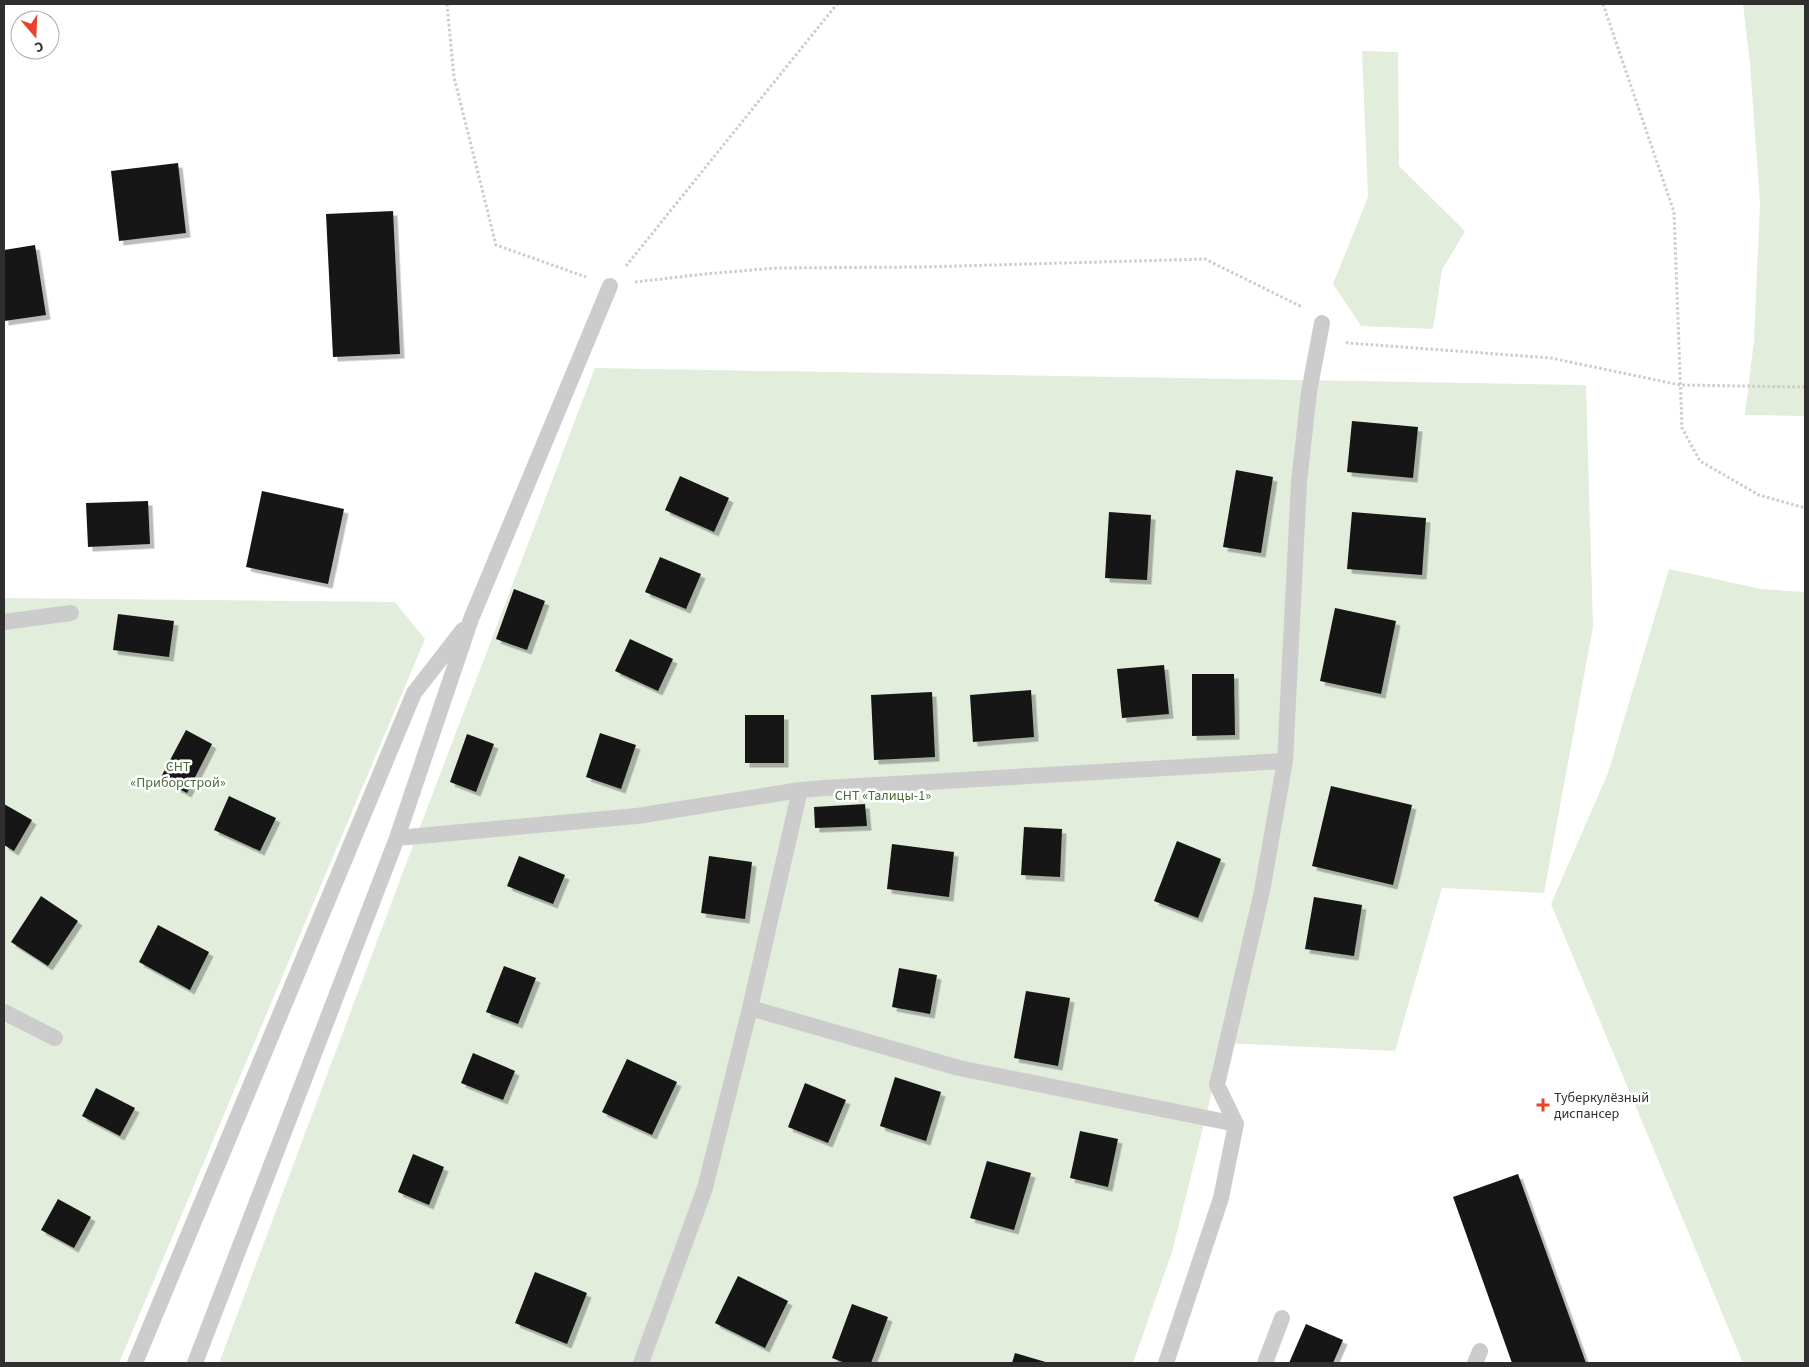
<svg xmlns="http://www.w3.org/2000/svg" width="1809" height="1367" font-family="'Source Sans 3',sans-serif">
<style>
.green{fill:#e2eddc}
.building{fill:#161616;filter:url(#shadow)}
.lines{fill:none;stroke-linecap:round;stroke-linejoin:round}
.path{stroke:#ccc;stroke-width:3;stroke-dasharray:2.5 2.5;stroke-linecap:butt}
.service{stroke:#ccc;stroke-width:16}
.poi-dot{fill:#ec412b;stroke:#fff;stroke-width:2}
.labels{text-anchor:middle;stroke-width:5;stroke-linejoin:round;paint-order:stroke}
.park-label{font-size:14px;fill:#496d3a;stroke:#fff}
.poi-label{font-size:14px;fill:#2f2f2f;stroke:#fff;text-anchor:start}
</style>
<defs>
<filter id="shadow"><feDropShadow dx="4.5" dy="4.5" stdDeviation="0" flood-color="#0004"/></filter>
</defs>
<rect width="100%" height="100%" fill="#fff"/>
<!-- green -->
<path class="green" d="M1743,4H1805V416L1745,415L1754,340L1760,203L1750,64Z
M1362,51L1398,52L1399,166L1465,231L1442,270L1433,329L1361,326L1333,284L1368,197Z
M595,368L1586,385L1593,627L1544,893L1442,888L1395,1051L1224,1043L1172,1252L1133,1363H219L415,840Z
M1669,569L1761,589L1805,592V1363H1743L1551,904L1608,773Z
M4,598L395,602L425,639L119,1363H4Z"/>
<!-- building -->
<path class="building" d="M178,163L186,233L119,241L111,171Z
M393,211L400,354L333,357L326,214Z
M35,245L46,315L4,321V250Z
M1352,421L1418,427L1413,478L1347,472Z
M1236,470L1273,477L1261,553L1223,547Z
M680,476L729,498L714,532L665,510Z
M262,491L344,509L328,584L246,567Z
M148,501L150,544L88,547L86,503Z
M1109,512L1151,515L1147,580L1105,578Z
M1352,512L1426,518L1422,575L1347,569Z
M660,557L701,574L686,609L645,592Z
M514,589L545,601L527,650L496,639Z
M1335,608L1396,621L1381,694L1320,681Z
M118,614L174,621L169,657L113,650Z
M630,639L673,659L658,691L615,671Z
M1164,665L1169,714L1122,718L1117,669Z
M1192,674H1234L1235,735L1192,736Z
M1031,690L1034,737L973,742L970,695Z
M932,692L935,757L874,760L871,695Z
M745,715H784V763H745Z
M186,730L212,744L187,793L160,779Z
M600,733L636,745L621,789L586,777Z
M467,734L494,744L476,792L450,782Z
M1331,786L1412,805L1393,885L1312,866Z
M229,796L276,818L260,851L214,830Z
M4,804L32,820L14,851L4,845Z
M865,804L867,826L815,828L814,807Z
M1024,827L1062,829L1060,877L1021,875Z
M1177,841L1221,859L1198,918L1154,901Z
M892,844L954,852L949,897L887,889Z
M519,856L565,875L553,904L507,886Z
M709,856L752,862L745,919L701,913Z
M41,896L78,921L48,966L11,942Z
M1314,897L1362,905L1354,956L1305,949Z
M158,925L209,952L190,990L139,962Z
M504,966L536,978L518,1024L486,1012Z
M899,968L937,975L930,1014L892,1007Z
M1026,991L1070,998L1058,1066L1014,1058Z
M473,1053L515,1071L503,1100L461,1083Z
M627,1059L677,1082L652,1135L602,1112Z
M895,1077L941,1092L926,1141L880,1126Z
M805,1083L846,1100L828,1143L788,1127Z
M96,1088L135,1108L120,1136L82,1116Z
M1080,1131L1118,1139L1108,1187L1070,1178Z
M413,1154L444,1167L429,1205L398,1192Z
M987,1161L1031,1173L1014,1230L970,1218Z
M1518,1174L1586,1363H1512L1453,1197Z
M58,1199L91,1217L74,1248L41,1230Z
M535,1272L587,1293L567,1344L515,1323Z
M738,1276L788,1301L765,1348L715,1323Z
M852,1304L888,1317L871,1363H845L832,1358Z
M1306,1324L1343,1340L1333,1363H1289Z
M1015,1353L1049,1363H1012Z"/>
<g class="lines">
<!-- path -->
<path class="path" d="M447,4L454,77L496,245L586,277
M1603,4L1674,212L1682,428L1700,461L1759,495L1805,508
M626,266L837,4
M635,282L705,274L776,268L922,267L1205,259L1302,307
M1346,342L1348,343L1551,358L1680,385L1805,387"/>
<!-- service -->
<path class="service" d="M4,622L71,613
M397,838L637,816L800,790L825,788L1285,761
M750,1008L959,1068L1236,1124
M4,1012L55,1038
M135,1363L414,693L463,630
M195,1363L397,838L471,619L610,286
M641,1363L705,1188L750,1008L800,790
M1166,1363L1221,1198L1236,1124L1217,1085L1262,891L1285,761L1299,482L1309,392L1322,323
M1265,1363L1282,1318
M1475,1363L1480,1351"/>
</g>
<!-- markers -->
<path class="poi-dot" d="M1540.5 1097.5h5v5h5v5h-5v5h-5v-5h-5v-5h5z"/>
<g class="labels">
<!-- park labels -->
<g class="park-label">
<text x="178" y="771">СНТ<tspan x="178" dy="16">«Приборстрой»</tspan></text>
<text x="883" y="800">СНТ «Талицы-1»</text>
</g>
<!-- poi labels -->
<g class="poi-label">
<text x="1554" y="1102">Туберкулёзный<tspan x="1554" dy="16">диспансер</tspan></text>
</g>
</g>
<!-- border -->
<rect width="1809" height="1367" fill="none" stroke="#2f2f2f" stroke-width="10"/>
<!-- north arrow -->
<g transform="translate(35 35) rotate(161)"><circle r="24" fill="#ffffff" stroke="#acacac"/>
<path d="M0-4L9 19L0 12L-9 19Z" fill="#ec412b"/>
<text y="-8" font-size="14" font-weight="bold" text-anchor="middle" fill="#2f2f2f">С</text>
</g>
</svg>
